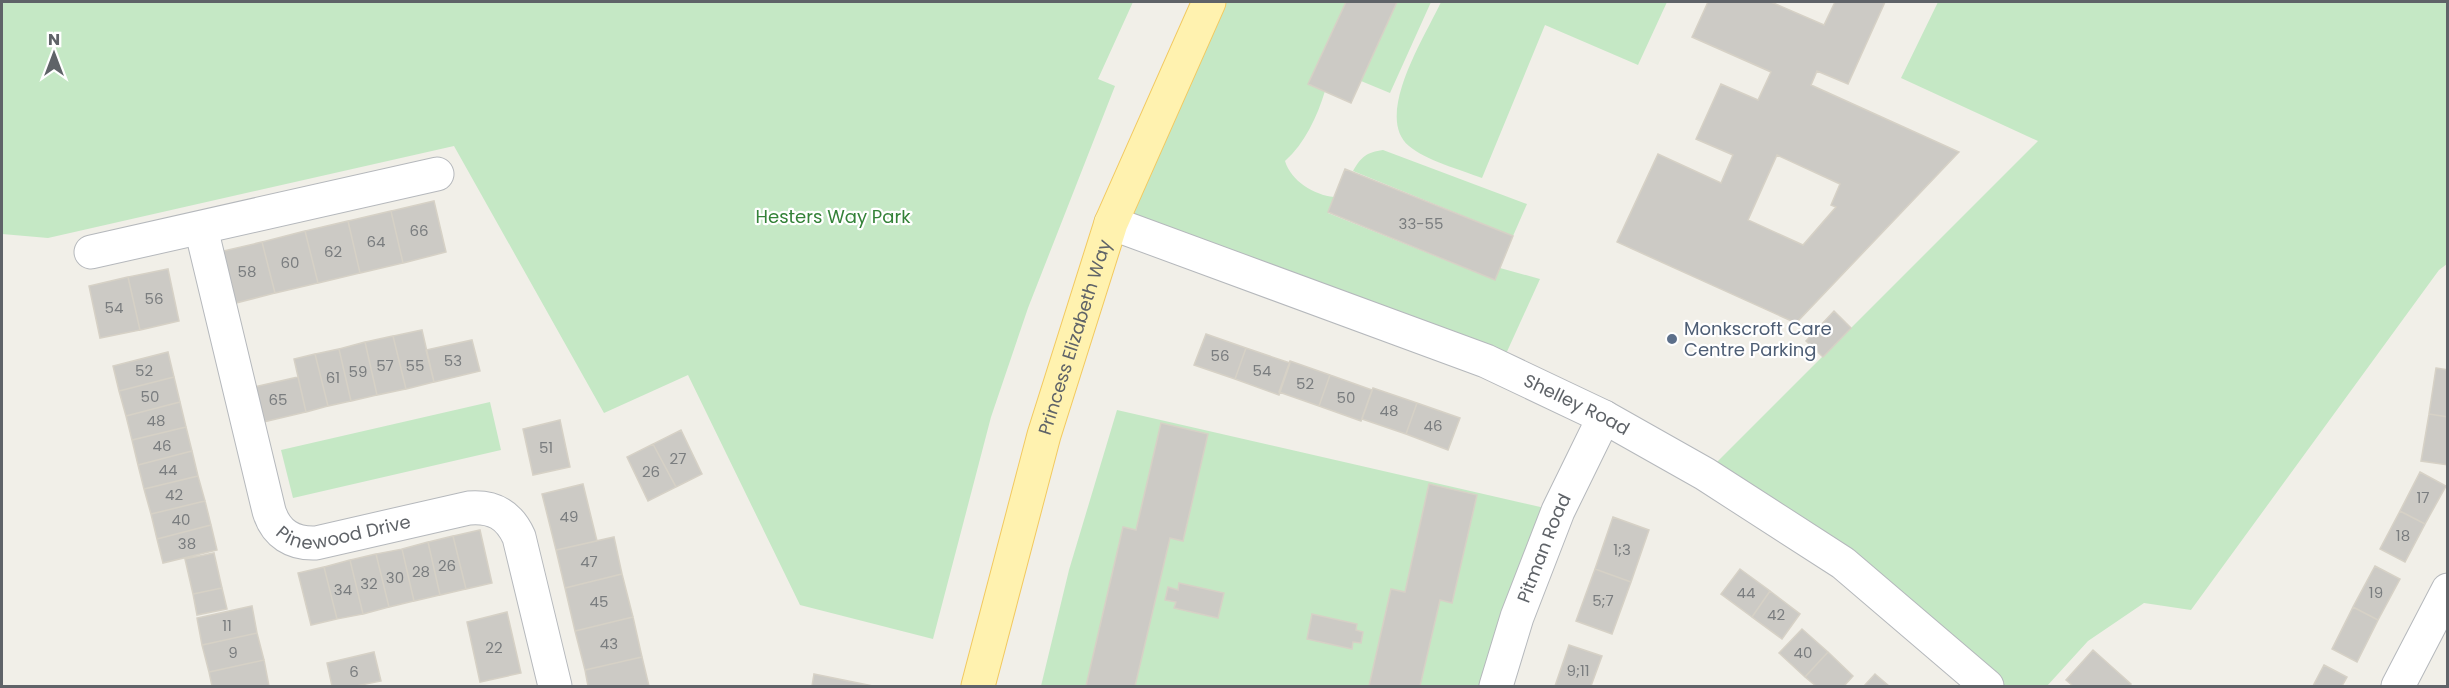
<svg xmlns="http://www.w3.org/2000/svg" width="2449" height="688" font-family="Poppins,sans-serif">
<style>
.green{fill:#c5e8c5}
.building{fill:#cccac5;stroke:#d6d1c6;stroke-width:1.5;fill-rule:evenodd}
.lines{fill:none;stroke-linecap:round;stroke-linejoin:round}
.street-casing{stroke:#b5b8bc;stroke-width:35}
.primary-casing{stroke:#f2c960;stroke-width:35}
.street{stroke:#fff;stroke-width:33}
.primary{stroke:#fff2af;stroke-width:33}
.service-dot{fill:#5c6f8a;stroke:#fff;stroke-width:2}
.labels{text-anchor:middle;stroke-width:4.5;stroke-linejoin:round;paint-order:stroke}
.number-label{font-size:15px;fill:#7a7d7f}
.park-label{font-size:18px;fill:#348238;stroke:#fff}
.service-label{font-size:18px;fill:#4e5e75;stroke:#fff;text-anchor:start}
.street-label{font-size:18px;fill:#5f6368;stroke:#fff}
</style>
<rect width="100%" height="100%" fill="#f1efe8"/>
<!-- green -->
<path class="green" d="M2,2H1133L1098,79L1115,86L1028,308L991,417L933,639L800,605L688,375L604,413L454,146L48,238L2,234Z
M1209,2H1346L1309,84L1325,91C1317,117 1305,143 1285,161C1291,181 1314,195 1334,197L1328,213L1495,280L1500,268L1540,279L1500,367L1111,223Z
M1397,2H1431L1390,93L1361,81Z
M1441,2H1667L1638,65L1545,25L1482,178C1461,170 1425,160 1409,146C1373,116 1426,35 1441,2Z
M1938,2H2447V264L2439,270L2191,610L2144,603L2088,641L2047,686H1987L1705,474L2038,141L1901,78Z
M1383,150L1527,204L1513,236L1353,171C1361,157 1367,152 1383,150Z
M490,402L501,450L293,498L281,450Z
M1117,410L1558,511L1496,686H1420L1440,600L1452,603L1477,495L1430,484L1405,592L1391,589L1369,686H1135L1170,538L1183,541L1208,434L1161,423L1136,530L1123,527L1086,686H1041L1069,570Z"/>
<!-- building -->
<path class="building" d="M1346,2H1397L1351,103L1308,84Z
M1708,2H1771L1824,25L1835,2H1885L1848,84L1817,71L1811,85L1959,152L1796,323L1617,242L1658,154L1721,183L1733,155L1696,139L1721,84L1758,100L1771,72L1692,37ZM1777,155L1840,184L1831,205L1836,207L1803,245L1748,220Z
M1345,169L1513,236L1495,280L1328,212Z
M434,201L446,252L403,263L391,211Z
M391,211L403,263L360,273L348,221Z
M348,221L360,273L318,283L305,231Z
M305,231L318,283L275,293L262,242Z
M262,242L275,293L232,304L219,252Z
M168,269L179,321L140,330L128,277Z
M128,277L140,330L100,338L89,286Z
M1834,311L1851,328L1823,357L1806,341Z
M422,330L434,382L406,389L393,336Z
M1206,334L1246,348L1235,379L1194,365Z
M393,336L406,389L377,395L365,342Z
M472,340L480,371L434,382L426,350Z
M365,342L377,395L351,401L339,349Z
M1246,348L1290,363L1279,395L1235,379Z
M339,349L351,401L328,406L315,354Z
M168,352L174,377L119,391L113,366Z
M315,354L328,406L306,412L294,359Z
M1290,361L1330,375L1319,406L1279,392Z
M2436,368L2448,370V417L2429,414Z
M1330,375L1372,390L1361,421L1319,406Z
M174,377L180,402L126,416L119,391Z
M298,377L306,412L259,423L250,388Z
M1373,388L1417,403L1406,434L1362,419Z
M180,402L186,427L132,440L126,416Z
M1417,403L1460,418L1448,450L1406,434Z
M2429,414L2448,417V465L2421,461Z
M560,420L570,467L533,475L523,429Z
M1161,423L1208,434L1183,541L1170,538L1135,686H1086L1123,527L1136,530Z
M186,427L192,451L138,465L132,440Z
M681,430L702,474L676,487L653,444Z
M653,444L676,487L648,501L627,457Z
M192,451L198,476L144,489L138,465Z
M2420,472L2446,486L2425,524L2400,511Z
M198,476L205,501L151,514L144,489Z
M583,484L597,541L556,550L542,494Z
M1429,484L1477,495L1452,603L1440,600L1420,686H1369L1391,589L1405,592Z
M205,501L211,525L157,539L151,514Z
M2400,511L2425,524L2405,562L2380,549Z
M1613,517L1649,530L1631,582L1595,569Z
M211,525L217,550L163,563L157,539Z
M480,530L492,583L466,589L453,536Z
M453,536L466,589L440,595L428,542Z
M614,537L622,574L565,588L556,550Z
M428,542L440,595L414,601L402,549Z
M402,549L414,601L389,607L376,554Z
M214,553L222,588L193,594L185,559Z
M376,554L389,607L363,614L350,560Z
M350,560L363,614L337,619L324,567Z
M2375,566L2400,579L2378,620L2353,607Z
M324,567L337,619L311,625L298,573Z
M1595,569L1631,582L1612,634L1576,621Z
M1740,569L1770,591L1752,617L1721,594Z
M622,574L633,617L575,631L565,588Z
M1179,583L1224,593L1218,618L1174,608L1176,602L1165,600L1168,587L1178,590Z
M222,588L227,609L197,615L193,594Z
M1770,591L1800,614L1782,639L1752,617Z
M252,606L257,633L202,645L197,618Z
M2353,607L2378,620L2357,662L2332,649Z
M507,612L521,673L480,682L467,622Z
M1312,614L1357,624L1356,630L1363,632L1361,643L1353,642L1352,649L1307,639Z
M633,617L642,657L585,670L575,631Z
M1802,629L1828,652L1805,677L1779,653Z
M257,633L264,660L209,672L202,645Z
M1569,645L1602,656L1591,686H1555Z
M2093,650L2131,684L2129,686H2073L2066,680Z
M374,652L381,681L356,686H332L327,663Z
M1828,652L1853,676L1844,686H1816L1805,677Z
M642,657L649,686H588L585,670Z
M264,660L269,686H212L209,672Z
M2324,665L2347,677L2342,686H2313Z
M814,674L873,686H812Z
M1875,674L1889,686H1864Z"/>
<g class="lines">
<!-- street casing -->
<g class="street-casing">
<g id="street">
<path id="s1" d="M1111,223L1486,361L1604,417L1705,474L1843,563L1987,686"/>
<path id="s2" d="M201,228L269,511C276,534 293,544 316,543L469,508C494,506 509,515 519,537L555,686"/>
<path d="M91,252L437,174"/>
<path id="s3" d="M1496,686L1517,617L1558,511L1604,417"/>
<path d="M2398,686L2448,590"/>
</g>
</g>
<!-- primary casing -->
<g class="primary-casing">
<g id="primary">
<path id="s4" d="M978,686L1044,435L1111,223L1209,2"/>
</g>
</g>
<!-- street -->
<use href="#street" class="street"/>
<!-- primary -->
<use href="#primary" class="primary"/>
</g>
<!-- markers -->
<circle class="service-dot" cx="1672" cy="339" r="6"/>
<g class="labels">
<!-- number labels -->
<g class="number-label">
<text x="1421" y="229">33-55</text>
<text x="419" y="236">66</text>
<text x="376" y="247">64</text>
<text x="333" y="257">62</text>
<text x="290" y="268">60</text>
<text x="247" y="277">58</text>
<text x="154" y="304">56</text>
<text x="114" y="313">54</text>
<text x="1220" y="361">56</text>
<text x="453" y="366">53</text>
<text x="385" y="371">57</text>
<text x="415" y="371">55</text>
<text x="144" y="376">52</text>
<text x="1262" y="376">54</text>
<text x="358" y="377">59</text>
<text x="333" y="383">61</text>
<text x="1305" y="389">52</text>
<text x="150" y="402">50</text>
<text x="1346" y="403">50</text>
<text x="278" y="405">65</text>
<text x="1389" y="416">48</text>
<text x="156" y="426">48</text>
<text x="1433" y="431">46</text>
<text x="162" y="451">46</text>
<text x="546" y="453">51</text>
<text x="678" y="464">27</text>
<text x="168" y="475">44</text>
<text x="651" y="477">26</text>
<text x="174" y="500">42</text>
<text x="2423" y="503">17</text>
<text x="569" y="522">49</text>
<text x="181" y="525">40</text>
<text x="2403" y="541">18</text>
<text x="187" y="549">38</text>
<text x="1622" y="555">1;3</text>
<text x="589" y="567">47</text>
<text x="447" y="571">26</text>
<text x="421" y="577">28</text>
<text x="395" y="583">30</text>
<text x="369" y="589">32</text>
<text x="343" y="595">34</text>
<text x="1746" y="598">44</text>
<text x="2376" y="598">19</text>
<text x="1603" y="606">5;7</text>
<text x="599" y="607">45</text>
<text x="1776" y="620">42</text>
<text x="227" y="631">11</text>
<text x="609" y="649">43</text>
<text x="494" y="653">22</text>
<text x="233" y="658">9</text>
<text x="1803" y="658">40</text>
<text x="1578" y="676">9;11</text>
<text x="354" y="677">6</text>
</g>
<!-- park labels -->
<g class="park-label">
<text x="833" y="223">Hesters Way Park</text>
</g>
<!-- service labels -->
<g class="service-label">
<text x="1684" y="335">Monkscroft Care<tspan x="1684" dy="21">Centre Parking</tspan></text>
</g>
<!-- street labels -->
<g class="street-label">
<text dy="6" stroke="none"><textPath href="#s4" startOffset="362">Princess Elizabeth Way</textPath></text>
<text dy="6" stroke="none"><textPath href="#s1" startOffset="500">Shelley Road</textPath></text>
<text dy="6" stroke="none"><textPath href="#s2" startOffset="381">Pinewood Drive</textPath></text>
<text dy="6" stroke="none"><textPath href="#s3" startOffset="146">Pitman Road</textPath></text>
</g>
</g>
<!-- border -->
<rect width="2449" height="688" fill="none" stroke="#5f6368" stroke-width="6"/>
<!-- north arrow -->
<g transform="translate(54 54)" stroke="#ffffff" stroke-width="4.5" paint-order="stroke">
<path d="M0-4.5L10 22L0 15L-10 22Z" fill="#5f6368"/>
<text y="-9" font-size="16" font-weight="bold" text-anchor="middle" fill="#5f6368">N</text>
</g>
</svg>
